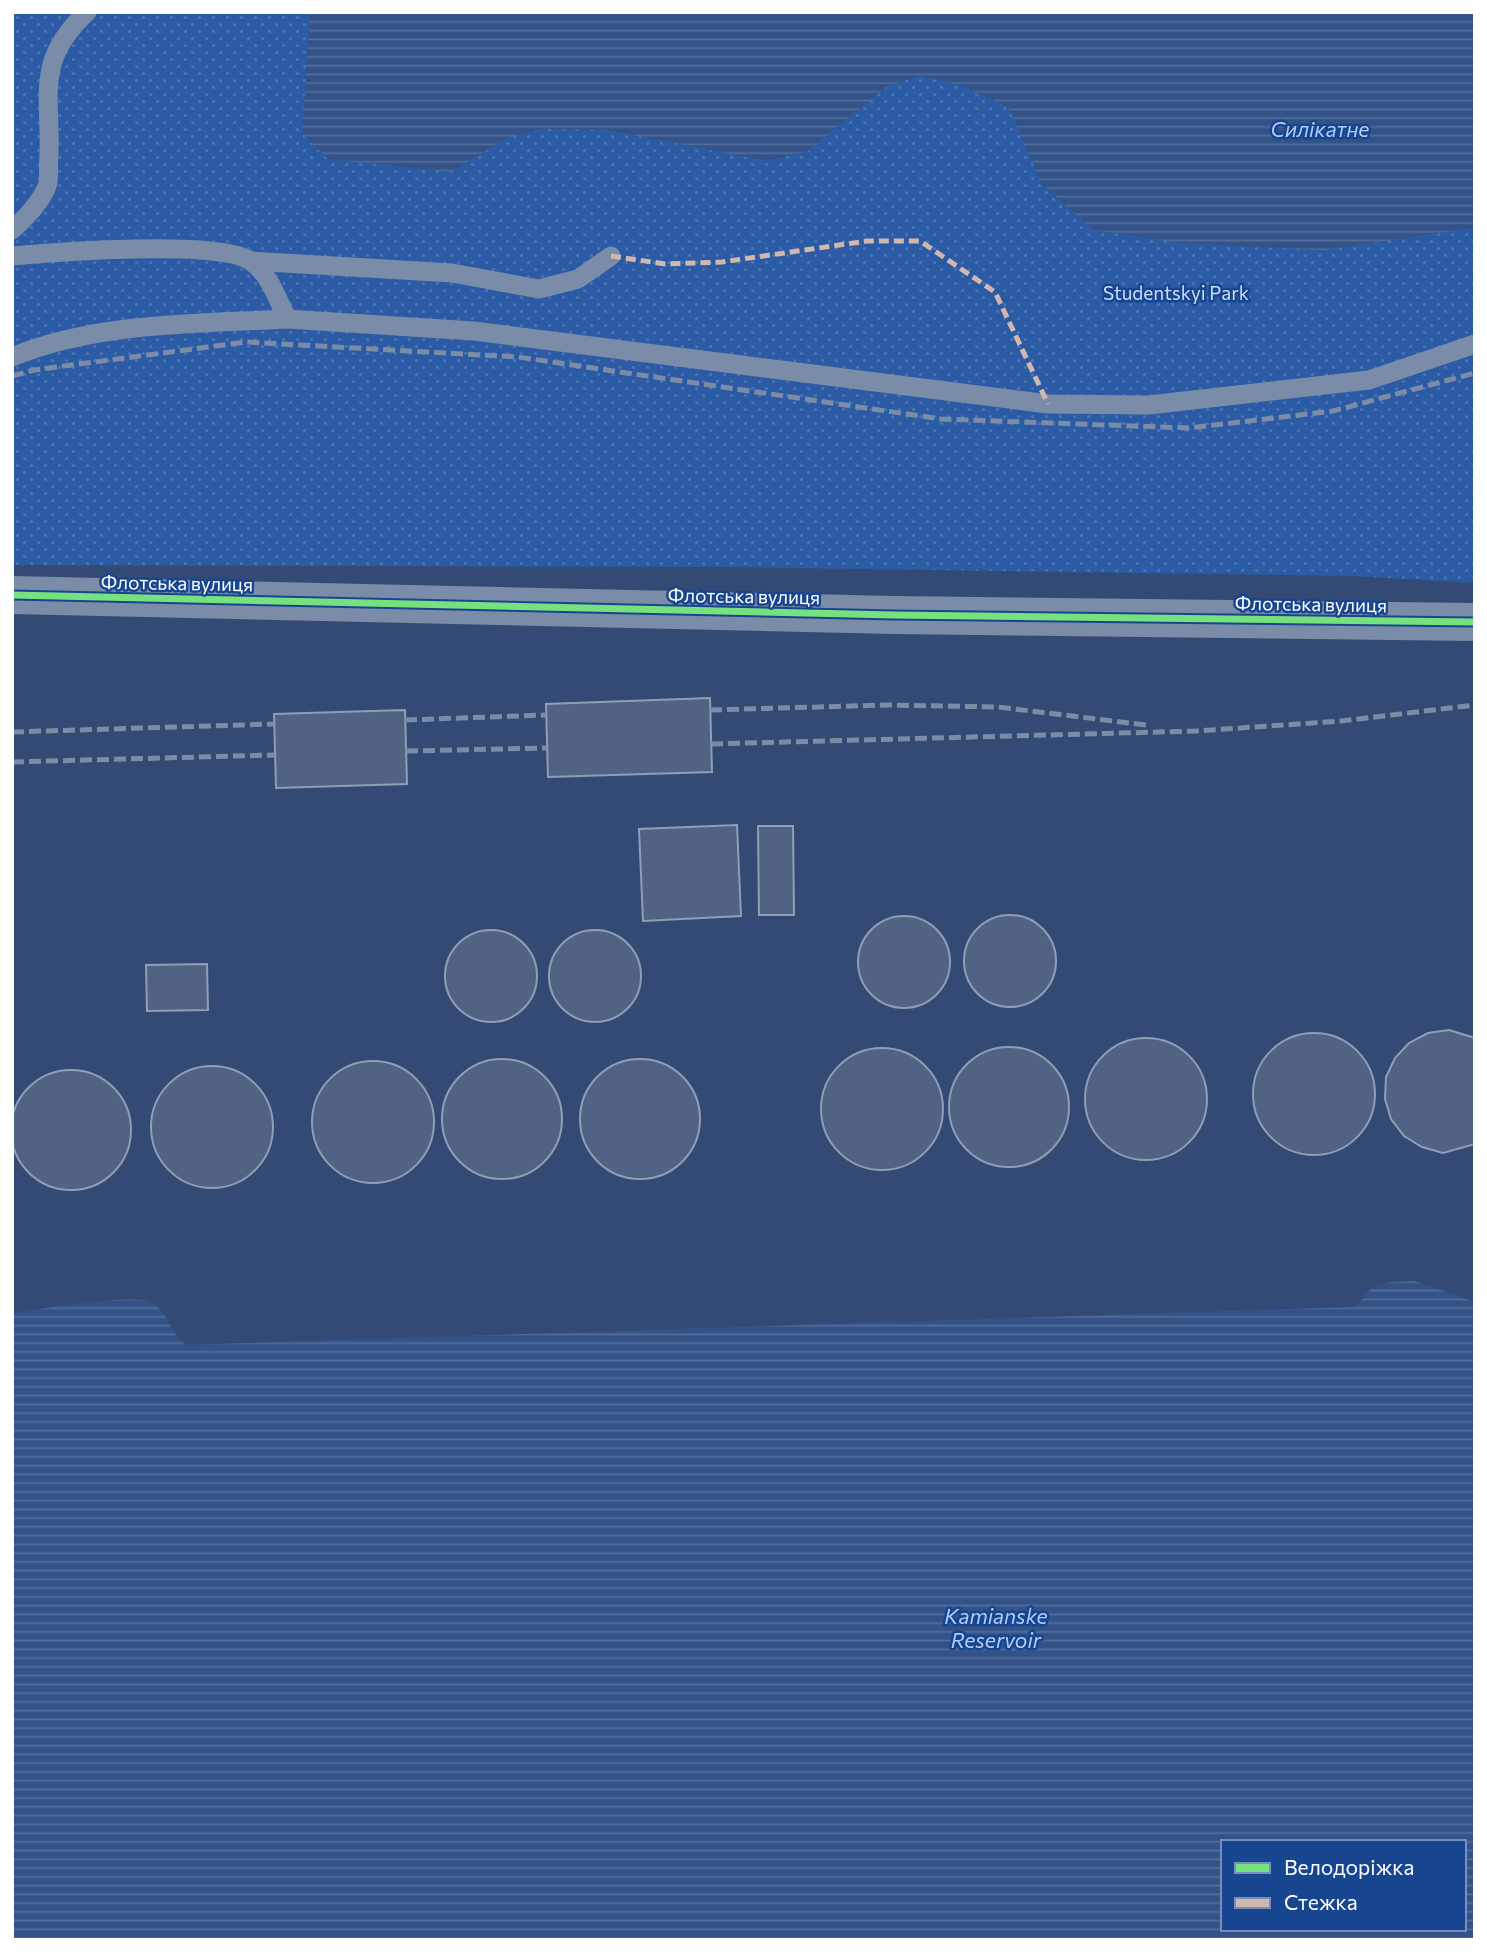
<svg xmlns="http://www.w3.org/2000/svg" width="1487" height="1952" font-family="Commissioner,sans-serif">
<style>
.park{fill:url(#park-dots)}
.water{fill:url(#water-rules);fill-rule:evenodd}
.building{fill:#506384;stroke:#8f9eb5;stroke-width:2}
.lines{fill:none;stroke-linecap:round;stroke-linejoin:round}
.lane{stroke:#7a8ca7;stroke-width:19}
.street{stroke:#7a8ca7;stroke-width:38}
.rail{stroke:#7b8ca7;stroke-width:5;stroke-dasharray:12 5;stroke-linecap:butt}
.quiet{stroke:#d1b7ad;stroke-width:5;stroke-dasharray:10 5;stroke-linecap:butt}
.cycleway-casing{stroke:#18458f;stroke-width:11}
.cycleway{stroke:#77e17e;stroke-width:7}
.labels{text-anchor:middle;stroke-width:5;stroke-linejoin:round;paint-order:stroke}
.park-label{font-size:19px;fill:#cbdefb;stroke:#18458f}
.street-label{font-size:19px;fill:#fff;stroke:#18458f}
.water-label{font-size:21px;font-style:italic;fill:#b1ccf6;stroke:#18458f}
</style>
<defs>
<pattern id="park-dots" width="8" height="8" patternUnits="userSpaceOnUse" patternTransform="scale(1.75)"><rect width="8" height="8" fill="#2c5ba5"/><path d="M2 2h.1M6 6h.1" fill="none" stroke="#4c74b2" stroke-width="1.8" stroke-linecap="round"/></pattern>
<pattern id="water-rules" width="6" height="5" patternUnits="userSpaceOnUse" patternTransform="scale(1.75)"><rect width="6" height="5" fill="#335388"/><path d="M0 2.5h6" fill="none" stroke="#526d9a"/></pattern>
</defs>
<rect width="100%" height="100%" fill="#334b74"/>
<!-- park -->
<path class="park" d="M12,12H1475V583L1354,576L722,567L12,565Z"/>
<!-- water -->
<path class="water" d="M310,12H1475V228L1324,250L1178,243L1093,230L1041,183L1009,108L963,86L921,76L889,85L808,151L766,161L607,130L542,129L507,138L451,172L328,159L302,134Z
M1415,1281L1475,1302V1940H12V1313C38,1310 135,1292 153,1303C169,1314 170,1334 186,1345L1352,1307C1361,1304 1363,1297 1369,1291C1381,1280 1400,1282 1415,1281ZM1223,1842H1464V1929H1223Z"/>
<!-- building -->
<path class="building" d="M710,698L712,772L548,777L546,704Z
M405,710L407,784L276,788L274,714Z
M737,825L741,916L643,921L639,829Z
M758,826H793L794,915H759Z
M964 961a46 46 0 1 1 92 0a46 46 0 1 1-92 0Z
M858 962a46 46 0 1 1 92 0a46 46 0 1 1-92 0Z
M549 976a46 46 0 1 1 92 0a46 46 0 1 1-92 0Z
M445 976a46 46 0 1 1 92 0a46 46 0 1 1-92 0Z
M207,964L208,1010L147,1011L146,965Z
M1449,1030L1475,1038V1144L1443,1153L1422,1147L1404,1136L1391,1119L1385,1099L1386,1077L1395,1058L1409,1043L1428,1033Z
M1253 1094a61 61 0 1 1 122 0a61 61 0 1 1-122 0Z
M1085 1099a61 61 0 1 1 122 0a61 61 0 1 1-122 0Z
M949 1107a60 60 0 1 1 120 0a60 60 0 1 1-120 0Z
M821 1109a61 61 0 1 1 122 0a61 61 0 1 1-122 0Z
M580 1119a60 60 0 1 1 120 0a60 60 0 1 1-120 0Z
M442 1119a60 60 0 1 1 120 0a60 60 0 1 1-120 0Z
M312 1122a61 61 0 1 1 122 0a61 61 0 1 1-122 0Z
M151 1127a61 61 0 1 1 122 0a61 61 0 1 1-122 0Z
M11 1130a60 60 0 1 1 120 0a60 60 0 1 1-120 0Z"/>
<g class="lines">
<!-- lane -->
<path class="lane" d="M12,230C24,220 44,199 48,183C49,175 48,165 49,156C51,94 35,60 87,12
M12,256C58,252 215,240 249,260C269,272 278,300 287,319L474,331L1048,404L1149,405L1369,380L1475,344
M251,261L452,273L539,289L578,279L611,256
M12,357C97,322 196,324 287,319"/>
<!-- street -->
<path class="street" d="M12,595L894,615L1475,622"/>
<!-- rail -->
<path class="rail" d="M12,376L34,370L246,342L518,357L941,419L1189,428L1333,411L1475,373
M710,710L888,705L998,707L1146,725
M405,720L546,715
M12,732L274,724
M711,744L1197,731L1341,721L1475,705
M406,751L547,748
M12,762L275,755"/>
<!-- quiet -->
<path class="quiet" d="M611,256L665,264L722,262L867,241H920L995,292L1048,404"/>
<!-- cycleway casing -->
<g class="cycleway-casing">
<path id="cycleway" d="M12,595L894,615L1475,622"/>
</g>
<!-- cycleway -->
<use href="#cycleway" class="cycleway"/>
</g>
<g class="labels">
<!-- park labels -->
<g class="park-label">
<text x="1176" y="300">Studentskyi Park</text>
</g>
<!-- street labels -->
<g class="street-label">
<text transform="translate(177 583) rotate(1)" y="7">Флотська вулиця</text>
<text transform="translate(744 596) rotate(1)" y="7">Флотська вулиця</text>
<text transform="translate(1311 604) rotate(1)" y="7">Флотська вулиця</text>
</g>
<!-- water labels -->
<g class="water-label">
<text x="1320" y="137">Силікатне</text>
<text x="996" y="1624">Kamianske<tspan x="996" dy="24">Reservoir</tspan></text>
</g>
</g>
<!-- border -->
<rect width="1487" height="1952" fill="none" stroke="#ffffff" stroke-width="28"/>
<!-- legend -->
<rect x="1221" y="1840" width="245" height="91" fill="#18458f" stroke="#748fbc" stroke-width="2"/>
<rect x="1235" y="1863" width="35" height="10" fill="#77e17e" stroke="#748fbc" stroke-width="2"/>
<text x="1284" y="1875" font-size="21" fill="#ffffff">Велодоріжка</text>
<rect x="1235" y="1898" width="35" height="10" fill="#d1b7ad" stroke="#748fbc" stroke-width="2"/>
<text x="1284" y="1910" font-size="21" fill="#ffffff">Стежка</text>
</svg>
